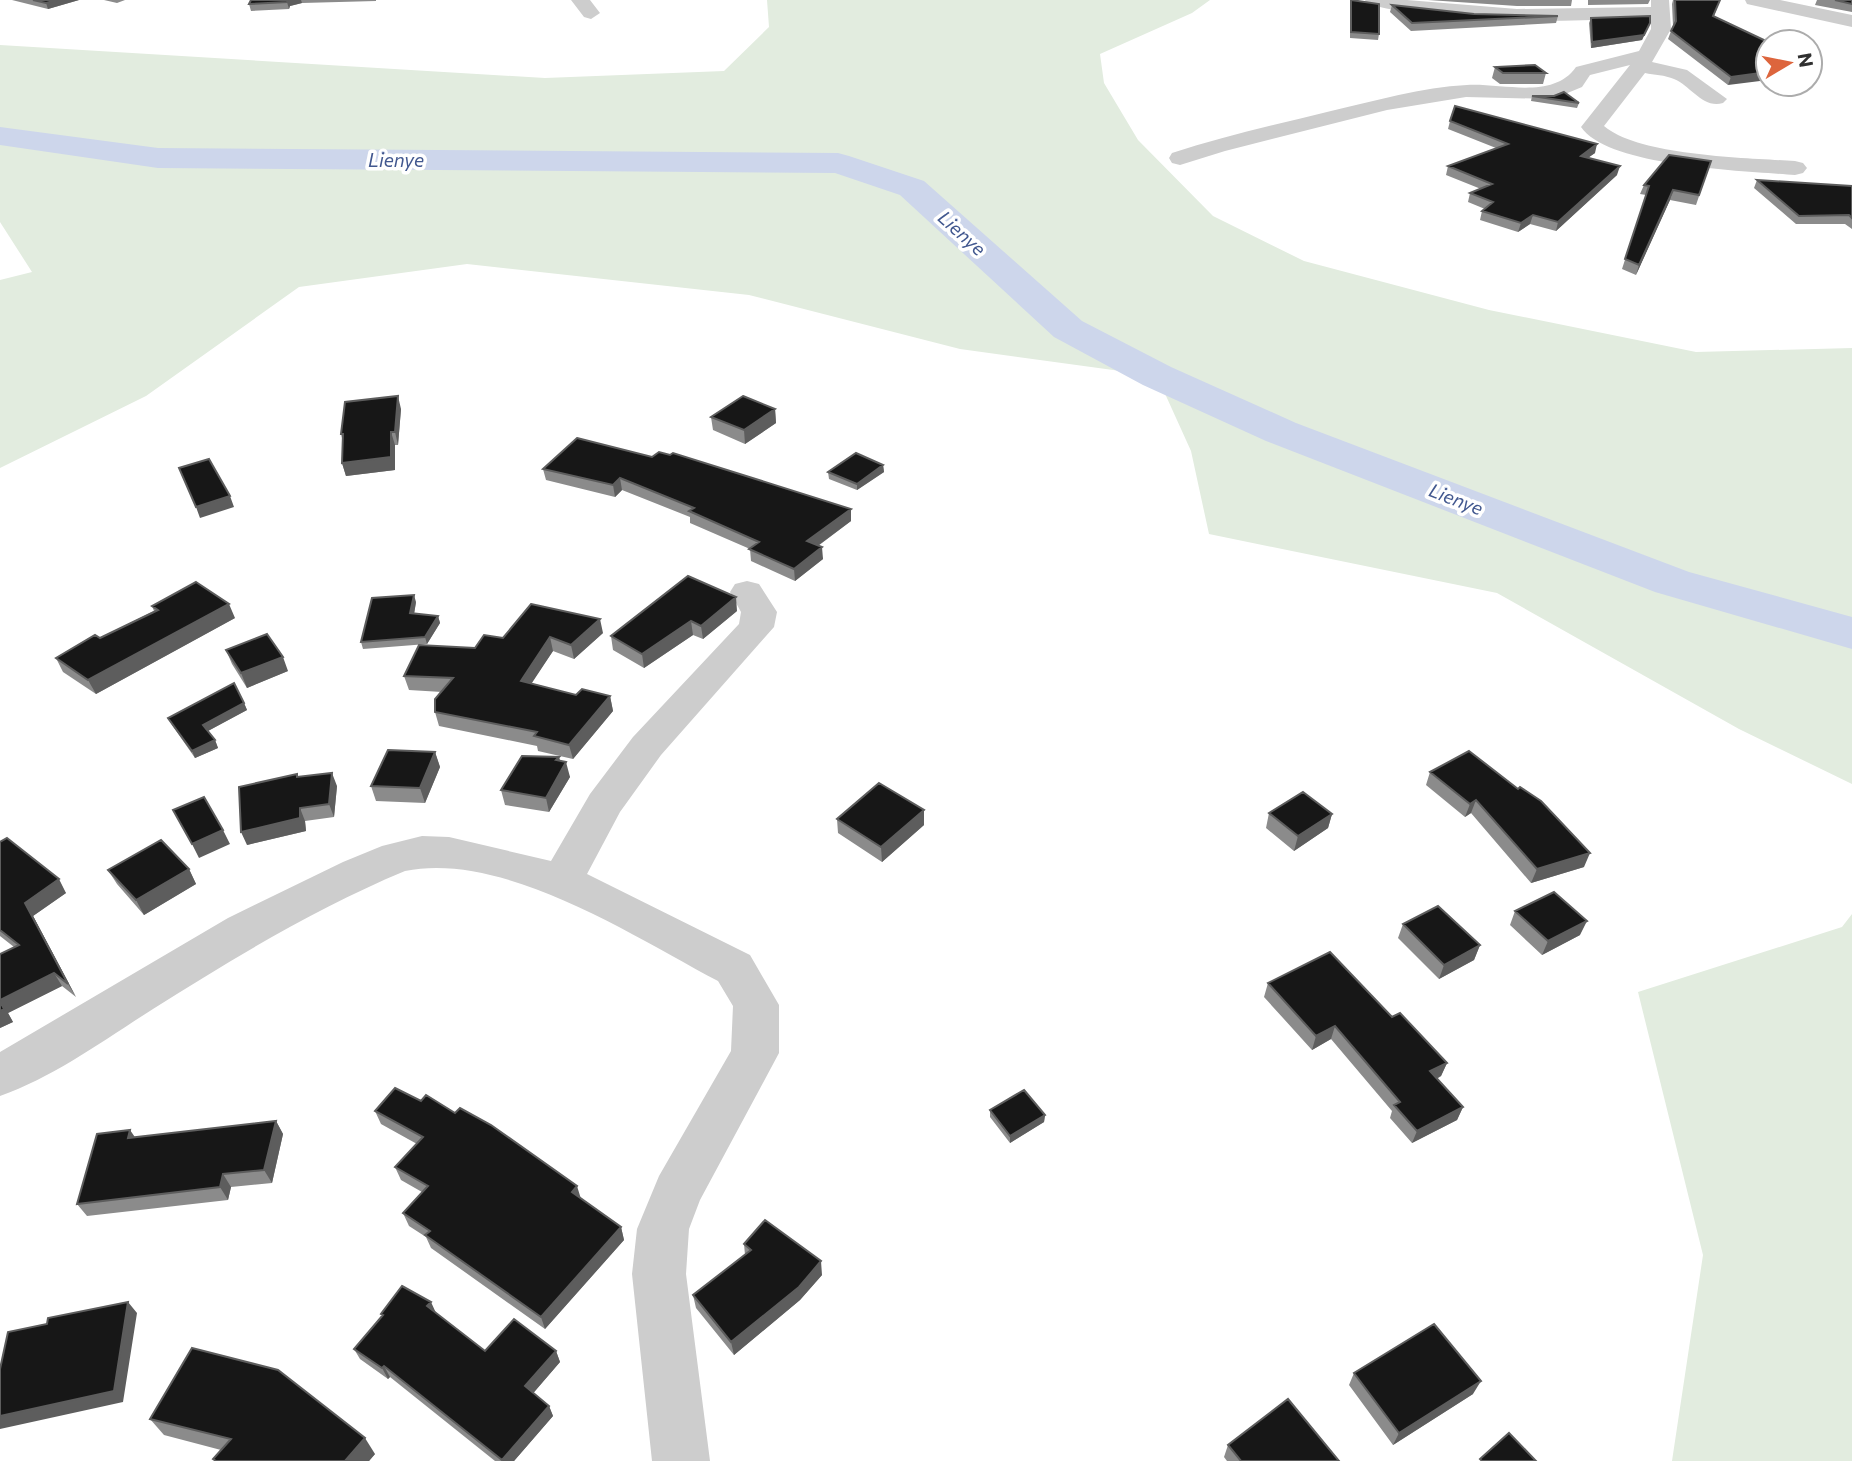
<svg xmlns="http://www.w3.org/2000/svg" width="1852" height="1461" font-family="Commissioner,sans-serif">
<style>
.green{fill:#e2ecdf}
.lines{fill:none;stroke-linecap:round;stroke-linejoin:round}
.river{fill:#cdd6eb;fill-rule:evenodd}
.minor{fill:#cdcdcd;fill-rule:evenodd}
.wall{fill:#8b8b8b}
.shaded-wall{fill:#5d5d5d}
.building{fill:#171717;stroke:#5d5d5d;stroke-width:2}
.labels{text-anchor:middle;stroke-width:7;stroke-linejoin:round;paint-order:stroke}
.far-water-label{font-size:19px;font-style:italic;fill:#42588f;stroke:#fff}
</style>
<rect width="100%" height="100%" fill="#fff"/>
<!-- green -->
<path class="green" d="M767,0H1210L1192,13L1100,54L1104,83L1138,140L1213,216L1304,261L1489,310L1696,352L1852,348V784L1739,729L1497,593L1209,534L1191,451L1157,376L960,349L749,295L467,264L299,287L146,396L0,468V280L32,272L0,222V45L545,78L724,71L769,27Z
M1852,914V1461H1672L1703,1255L1638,992L1842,927Z"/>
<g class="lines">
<!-- river -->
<path class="river" d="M0,127L158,148L838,153L849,156L924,181L1082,321L1171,367L1296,423L1689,572L1852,617V649L1655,592L1266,441L1143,385L1054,337L900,195L835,173L158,168L0,145Z"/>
<!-- minor -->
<path class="minor" d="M571,0H590L600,13L591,19L584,17Z
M1365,0H1407L1517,9L1651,7V0H1669L1671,29L1652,62L1687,70L1727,99L1723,103C1703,109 1691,86 1674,79C1665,75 1654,75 1645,73L1604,126C1639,156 1748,158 1795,161L1803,163L1807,168L1803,173L1795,175C1747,171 1608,167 1581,127L1630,65L1590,75L1582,87L1553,99L1466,97L1387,110L1225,151L1180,165L1172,163L1169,158L1172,153C1224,136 1278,124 1331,111C1375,101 1422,87 1467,85C1503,83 1553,100 1576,67L1639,51L1651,29V18C1558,21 1459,27 1367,4Z
M1745,0H1780L1852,15V27L1747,4Z
M747,581L759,584L777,612L774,627L661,755L620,812L587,874L750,955L779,1005V1053L700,1200L689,1229L686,1274L710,1461H652L632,1274L637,1229L659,1176L731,1051L733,1006L718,981C633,936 504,851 405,871C316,908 234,958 153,1009C104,1040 54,1077 0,1096V1052L228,918L343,862L382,846L422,836L449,837L551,861L590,794L633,737L739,624L741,612L730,592L735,584Z"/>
</g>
<!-- wall -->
<path class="wall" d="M12,0H79L48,9Z
M104,0H125L117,3Z
M251,0H376V1L302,3L290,6L289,9L251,11L249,4Z
M1350,0L1379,34L1378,40L1350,38Z
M1428,0H1572L1571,6H1517Z
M1588,0H1650L1648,4L1588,5Z
M1673,0H1720L1714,16L1768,42L1728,85L1668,39L1673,26L1672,4Z
M1817,0H1852V12L1815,5Z
M1392,5L1474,14L1558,16L1556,23L1411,31L1390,12Z
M1591,18L1650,23L1642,40L1591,48L1589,23Z
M1495,67L1546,73L1543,84H1500L1492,78Z
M1532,96L1579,103L1577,108L1531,101Z
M1450,121L1595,153L1587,158L1617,175L1556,231L1530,224L1518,232L1480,220L1482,211L1485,209L1468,202L1470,193L1481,189L1446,175L1448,166L1496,148L1448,129Z
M1711,161L1696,205L1670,200L1636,275L1622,269L1646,195L1640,194L1644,185Z
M1757,180L1852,186V229L1845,224H1796L1754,188Z
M401,409L398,445H395V470L346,476L342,463L343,442L341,434Z
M775,409L776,423L745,444L713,430L711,417Z
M883,465L884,472L857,490L829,479L828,472Z
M543,469L851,509V521L818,546L823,559L795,581L751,561L750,549L690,523V517L622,490L615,497L546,480Z
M416,602L414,614L438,616L440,623L427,644L363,649L361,642Z
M152,606L235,618L96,694L63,672L56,658L100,638L154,611Z
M737,611L703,639L693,635L644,668L613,650L611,636Z
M603,633L574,659L553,651L531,683L576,695L610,696L613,711L573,759L538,751L537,746L439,726L435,712L442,692L409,690L404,676L475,648L503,638Z
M226,650L288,671L247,688L232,664Z
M244,703L247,710L208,731L215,740L218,748L195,758L172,725L168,718Z
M435,752L440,767L425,803L376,801L371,786Z
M559,757L560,761L570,777L549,812L505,805L501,790Z
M1430,772L1584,867L1531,883L1471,813L1465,817L1426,785Z
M297,774L298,777L337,786L334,817L305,821L306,831L247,845Z
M924,810V825L882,862L838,833L837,819Z
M1269,813L1332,814L1328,828L1294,851L1266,828Z
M0,842L66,893L33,916L76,997L62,986L8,1013L13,1022L0,1028L14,947L0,936Z
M189,869L196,884L144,915L117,884L108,870Z
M1515,911L1580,935L1542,955L1510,925Z
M1403,924L1480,945L1474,960L1439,979L1398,938Z
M1268,983L1392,1017L1447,1063L1441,1076L1437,1079L1463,1107L1457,1120L1412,1143L1390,1118L1392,1111L1331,1039L1312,1050L1264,997Z
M990,1110L1045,1115L1044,1122L1010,1143L990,1117Z
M375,1111L581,1199L621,1227L624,1240L545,1329L431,1248L426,1237L409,1226L403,1213L422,1192L401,1180L395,1167L417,1144L381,1124Z
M276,1121L283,1134L272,1183L231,1187L228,1200L87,1216L77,1204L135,1137Z
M744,1244L822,1275L800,1300L734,1355L696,1308L693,1295L745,1255Z
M436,1313L485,1351H556L560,1362L533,1393L549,1406L553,1416L514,1461H495L390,1377L388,1379L360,1359L354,1349L382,1317L381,1314Z
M1354,1373L1473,1394L1393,1445L1349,1385Z
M150,1419L375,1454L369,1461H215L213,1459L221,1450L164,1435Z
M1228,1445L1339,1461H1227L1224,1457Z"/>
<!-- shaded-wall -->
<path class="shaded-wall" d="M57,0H79L48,9L46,3Z
M288,0H301L302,3L290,6L289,9L287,2Z
M1650,23L1642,40L1591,48L1592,42Z
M1817,66L1814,74L1810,75V67Z
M1768,72V80L1728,85L1731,77Z
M1597,144L1595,153L1578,165L1581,156Z
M1620,166L1617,175L1556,231L1558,222Z
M1673,190L1670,200L1636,275L1639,265Z
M1533,215L1530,224L1518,232L1521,223Z
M398,396L401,409L398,445L395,432Z
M775,409L776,423L745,444L744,430Z
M391,432L395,445V470L346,476L342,463Z
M883,465L884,472L857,490V484Z
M620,478L622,490L615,497L613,485Z
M230,496L234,507L200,518L196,507Z
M851,509V521L808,553L807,541Z
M822,547L823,559L795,581L794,569Z
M414,595L416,602L413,620L410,613Z
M736,597L737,611L703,639L701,626Z
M229,604L235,618L96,694L88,680Z
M438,616L440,623L427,644L425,637Z
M600,619L603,633L574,659L571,645Z
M691,621L693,635L644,668L642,654Z
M550,637L553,651L524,695L521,681Z
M283,657L288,671L247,688L241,673Z
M610,696L613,711L573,759L569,745Z
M244,703L247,710L206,732L203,725Z
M215,740L218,748L195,758L192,751Z
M435,752L440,767L425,803L420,788Z
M559,757L562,770L566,762L570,777L549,812L546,798L556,760Z
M332,773L337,786L334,817L329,804Z
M1476,800L1471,813L1465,817L1470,804Z
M300,808L305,821L306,831L247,845L241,832Z
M924,810V825L882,862L881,847Z
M1332,814L1328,828L1294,851L1298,836Z
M223,830L230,844L199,858L192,844Z
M1590,853L1584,867L1531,883L1537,869Z
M189,869L196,884L144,915L136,900Z
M59,879L66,893L33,916L76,997L68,984L25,903Z
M1587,921L1580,935L1542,955L1548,941Z
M1480,945L1474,960L1439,979L1444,965Z
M54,973L62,986L8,1013L13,1022L0,1028V1000Z
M1335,1026L1331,1039L1312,1050L1316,1036Z
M1447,1063L1441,1076L1425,1084L1430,1071Z
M1463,1107L1457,1120L1412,1143L1417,1131Z
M1045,1115L1044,1122L1010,1143V1136Z
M276,1121L283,1134L272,1183L264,1170Z
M130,1130L139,1143L128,1138Z
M223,1174L231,1187L228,1200L220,1187Z
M577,1186L581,1199L572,1192Z
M621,1227L624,1240L545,1329L541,1317Z
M821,1261L822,1275L800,1300L734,1355L731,1342Z
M128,1302L137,1313L123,1402L0,1429V1416Z
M431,1302L436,1313L427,1306Z
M556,1351L560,1362L530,1397L525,1386Z
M384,1366L390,1377L388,1379L382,1368Z
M1481,1381L1473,1394L1393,1445L1399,1433Z
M549,1406L553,1416L514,1461H502Z
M365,1438L375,1454L369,1461H345Z"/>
<!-- building -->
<path class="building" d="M33,0H57L46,3Z
M251,0H288L287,2L249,4Z
M1351,0L1379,4V34L1351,32Z
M1675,0H1720L1713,16L1768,42V72L1731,77L1671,31L1676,21Z
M1835,0H1852V4Z
M1392,5L1474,14L1558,16L1412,23Z
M1650,16V23L1644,35L1592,42L1591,18Z
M1810,62L1817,66L1810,67Z
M1535,65L1546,73H1503L1495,67Z
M1564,92L1579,103L1532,96H1554Z
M1455,106L1597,144L1581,156L1620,166L1558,222L1533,215L1521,223L1482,211L1493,202L1470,193L1492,184L1448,166L1508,144L1450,121Z
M1669,155L1711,161L1699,195L1673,190L1639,265L1625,259L1649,186L1644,185Z
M1757,180L1852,186V218L1849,215L1799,216Z
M398,396L395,432H391V457L342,463L343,434H341L345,402Z
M743,396L775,409L744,430L711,417Z
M577,438L652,457L659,452L670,455L673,453L851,509L807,541L822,547L794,569L749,549L759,542L689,511L694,508L620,478L613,485L543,469Z
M856,453L883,465L857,484L828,472Z
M209,459L230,496L196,507L179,468Z
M688,576L736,597L701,626L691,621L642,654L611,636Z
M196,582L229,604L88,680L56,658L95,635L100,638L158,610L152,606Z
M414,595L410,613L438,616L425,637L361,642L372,598Z
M531,604L600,619L571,645L550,637L521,681L576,695L582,689L610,696L569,745L534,736L537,732L435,712V699L453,678L404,676L419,645L475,648L484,635L503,638Z
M267,634L283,657L241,673L226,650Z
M234,683L244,703L203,725L215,740L192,751L168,718Z
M388,750L435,752L420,788L371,786Z
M1469,751L1518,789L1520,787L1541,801L1590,853L1537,869L1476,800L1470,804L1430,772Z
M522,756L559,757L556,760L566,762L546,798L501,790Z
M332,773L329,804L300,808V818L241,832L239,787L297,774V777Z
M879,783L924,810L881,847L837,819Z
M1303,792L1332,814L1298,836L1269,813Z
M204,797L223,830L192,844L173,810Z
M7,838L59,879L25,903L68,984L54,973L0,1000V954L19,945L0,930V842Z
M161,840L189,869L136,900L108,870Z
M1554,892L1587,921L1548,941L1515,911Z
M1438,906L1480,945L1444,965L1403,924Z
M1330,952L1392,1017L1400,1013L1447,1063L1430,1071L1463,1107L1417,1131L1394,1105L1400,1102L1335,1026L1316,1036L1268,983Z
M0,1001L4,1009L0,1011Z
M395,1088L421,1101L426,1095L455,1113L460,1108L491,1125L577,1186L572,1192L621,1227L541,1317L425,1235L430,1231L403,1213L428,1186L395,1167L423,1137L375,1111Z
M1024,1090L1045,1115L1010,1136L990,1110Z
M276,1121L264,1170L223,1174L220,1187L77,1204L97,1134L130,1130L128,1138Z
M765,1220L821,1261L799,1287L731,1342L693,1295L751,1250L744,1244Z
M402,1286L431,1302L427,1306L485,1351L514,1319L556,1351L525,1386L549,1406L502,1460L384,1366L382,1368L354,1349L383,1315L381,1314Z
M128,1302L114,1391L0,1416V1369L8,1332L47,1324L48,1318Z
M1434,1324L1481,1381L1399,1433L1354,1373Z
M192,1348L278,1370L365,1438L345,1461H216L213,1459L231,1439L150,1419Z
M1288,1399L1339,1461H1241L1228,1445Z
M1509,1433L1536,1461H1482L1480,1459Z"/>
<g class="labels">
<!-- far-water labels -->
<g class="far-water-label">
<text x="396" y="167">Lienye</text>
<text transform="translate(962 233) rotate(42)" y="7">Lienye</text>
<text transform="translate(1456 499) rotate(21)" y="7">Lienye</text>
</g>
</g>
<!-- north arrow -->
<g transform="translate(1789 63) rotate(80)"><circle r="33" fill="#ffffff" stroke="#acacac" stroke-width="2"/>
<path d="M0-5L12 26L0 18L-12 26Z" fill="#dd653d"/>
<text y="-10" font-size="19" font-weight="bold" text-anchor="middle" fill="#303030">N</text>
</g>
</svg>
